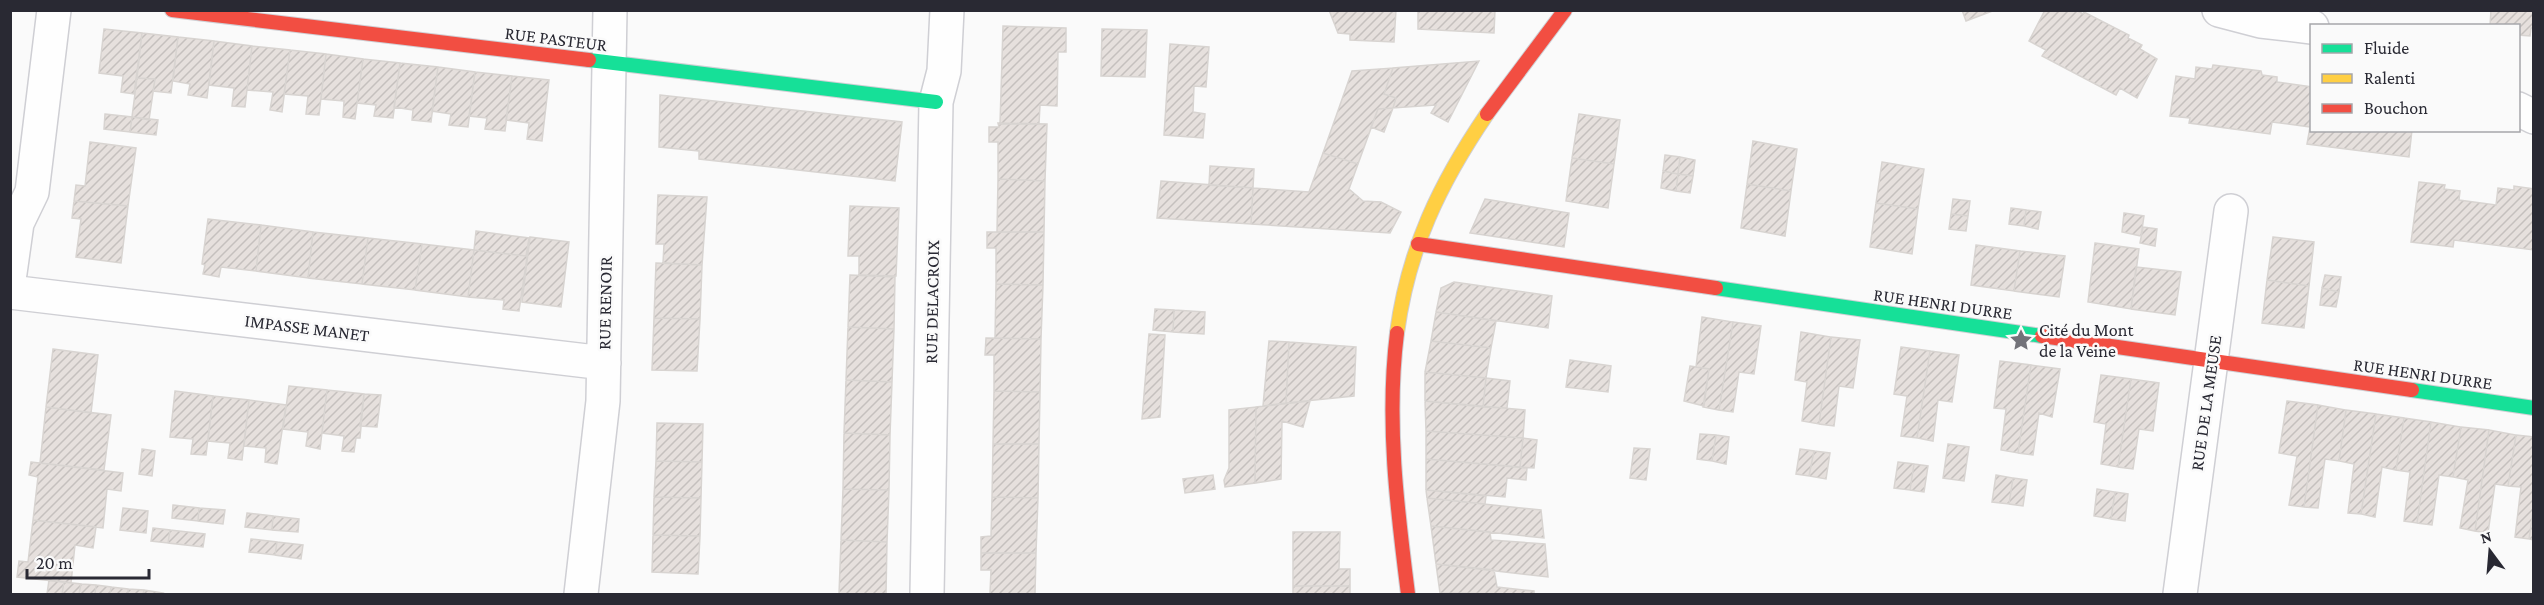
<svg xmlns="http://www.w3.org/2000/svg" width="2544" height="605" font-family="'Crimson Pro',serif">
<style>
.building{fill:url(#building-hatch);stroke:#d8d4d1;stroke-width:1.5}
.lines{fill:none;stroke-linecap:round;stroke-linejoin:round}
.street-casing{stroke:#cfcfd4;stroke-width:36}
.fast-casing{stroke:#cfcfd4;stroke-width:16}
.slow-casing{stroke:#cfcfd4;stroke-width:16}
.jam-casing{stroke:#cfcfd4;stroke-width:16}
.street{stroke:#fefefe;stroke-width:33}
.fast{stroke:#16e098;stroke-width:14}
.slow{stroke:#ffcf43;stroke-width:14}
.jam{stroke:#f24e42;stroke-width:14}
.labels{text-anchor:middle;stroke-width:5;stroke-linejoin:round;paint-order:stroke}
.street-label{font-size:18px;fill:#292933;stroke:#fafafa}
.poi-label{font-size:18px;fill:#292933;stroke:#fafafa;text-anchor:start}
</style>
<defs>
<pattern id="building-hatch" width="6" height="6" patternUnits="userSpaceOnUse" patternTransform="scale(1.5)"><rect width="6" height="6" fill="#e6e0dd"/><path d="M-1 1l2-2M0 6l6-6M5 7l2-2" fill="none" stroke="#c5c0be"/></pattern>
</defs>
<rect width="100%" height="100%" fill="#fafafa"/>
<!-- building -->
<path class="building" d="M1329,10H1396L1394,42L1350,40V34L1338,33Z
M1418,10H1495L1494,33L1418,29Z
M1962,10H1995L1966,21Z
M2045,10H2076L2083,14L2084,12L2129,35L2128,38L2142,45L2140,49L2157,59L2137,98L2120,88L2116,95L2042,56L2046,50L2029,41Z
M2491,10H2534V28H2531L2530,36L2518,35V26H2490Z
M1003,26L1066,28V52H1058L1057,106L1040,105L1039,124H1000Z
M104,29L142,33L134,94L121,92L123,76L99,73Z
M1102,29L1147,30L1145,77L1101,76Z
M142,33L178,37L171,93L153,91L155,79L137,78Z
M178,37L214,41L207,98L188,95L190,84L173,81Z
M214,41L252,46L245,107L232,106L234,88L209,85Z
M1170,44L1209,47L1206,87L1194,86L1193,112L1205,114L1203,138L1164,135Z
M252,46L290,50L282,112L270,110L273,92L247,90Z
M290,50L326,54L319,115L306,114L308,96L284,94Z
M326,54L363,59L355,119L343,117L344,101L321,99Z
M363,59L400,63L393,118L374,116L376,105L357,103Z
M1479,61L1448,122L1431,113L1436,105L1393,108L1396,98L1384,94L1393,68Z
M400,63L438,67L431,122L412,120L413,110L394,107Z
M2213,65L2261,71L2262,75L2277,77V82L2312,87V130H2412L2409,157L2307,144L2310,127L2272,122L2270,134L2189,123L2190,118L2170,116L2176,76L2195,79L2196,67L2212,69Z
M438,67L475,72L468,127L449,125L451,114L432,111Z
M1393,68L1384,94L1396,98L1393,108L1378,109L1358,164L1323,153L1352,71Z
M475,72L512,76L505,131L485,129L487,118L469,116Z
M512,76L549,80L542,141L527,139L529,123L506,120Z
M137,78L155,79L149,120L132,117Z
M660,95L902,122L895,181L699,159V151L659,147Z
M1393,108L1384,132L1371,127L1378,109Z
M105,114L132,117L130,132L104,129Z
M1579,114L1620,120L1614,164L1572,158Z
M132,117L158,120L156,135L130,132Z
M998,123L1047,124L1045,181L998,179V142H989V127H999Z
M1753,141L1797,149L1791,191L1747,184Z
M90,142L136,148L128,206L74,201L76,185L85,186Z
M1323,153L1358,164L1349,189L1363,201L1381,202L1401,212L1390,233L1251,224L1253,188L1309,192Z
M1665,155L1680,157L1678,174L1663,171Z
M1680,157L1695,160L1693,176L1678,174Z
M1572,158L1614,164L1608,208L1566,201Z
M1882,162L1924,169L1918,209L1876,203Z
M1210,166L1254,169L1253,188L1209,185Z
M1663,171L1678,174L1676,191L1661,188Z
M1678,174L1693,176L1690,193L1676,191Z
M998,179L1045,181L1044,232H997Z
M1161,181L1253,188L1251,224L1157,218Z
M2419,182L2445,185L2444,189L2460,191L2459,200L2496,205L2498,188L2514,190V186L2534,189V250L2454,240L2453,247L2411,242Z
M1747,184L1791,191L1785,236L1741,228Z
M658,195L707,197L702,265L663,263L664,244H656Z
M1485,199L1569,213L1564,247L1470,233Z
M1953,199L1970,201L1968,216L1951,214Z
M74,201L128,206L121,263L76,257L81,219L72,218Z
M1876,203L1918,209L1912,254L1870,247Z
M850,206L899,208L896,276L859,275V256H848Z
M2011,208L2026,210L2024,226L2009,224Z
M2026,210L2041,212L2038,229L2024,226Z
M2124,213L2144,216L2141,236L2122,232Z
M1951,214L1968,216L1966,231L1949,229Z
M208,219L261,225L256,271L221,267L219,277L203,274L205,265L202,264Z
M261,225L313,232L308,278L256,271Z
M2143,227L2157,229L2155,246L2140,243Z
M476,231L529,238L526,256L474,250Z
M313,232L368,238L362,284L308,278Z
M987,232H1044L1043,285L996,284V248H987Z
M530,237L519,311L503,309L504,300L468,297L474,250L526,256Z
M530,237L569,242L561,307L522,302Z
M2273,237L2314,242L2309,286L2267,280Z
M368,238L422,244L415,290L362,284Z
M2095,243L2139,249L2131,309L2088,302Z
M422,244L474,250L468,297L415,290Z
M1976,245L2020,251L2014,291L1971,285Z
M2020,251L2065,256L2059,297L2014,291Z
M656,263L702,265L700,319L654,318Z
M2136,267L2181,272L2175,315L2131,309Z
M850,275L895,277L894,329L848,327Z
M2325,275L2341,277L2339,292L2322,288Z
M2267,280L2309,286L2304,328L2262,323Z
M1454,282L1552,296L1548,328L1436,312L1441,288Z
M996,284L1043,285L1041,339L995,338Z
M2322,288L2339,292L2336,307L2320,305Z
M1155,309L1174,310L1173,332L1153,330Z
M1174,310L1205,312L1204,334L1173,332Z
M1436,312L1496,321L1491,348L1431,341Z
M1702,317L1733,322L1719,410L1703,407L1709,369L1696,367Z
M654,318L700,319L697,371L652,370Z
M1733,322L1761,326L1754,374L1739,372L1733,412L1719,410Z
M848,327L894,329L892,382L846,380Z
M1801,332L1831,337L1819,424L1802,421L1807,382L1795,380Z
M1149,334L1165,335L1160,417L1142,419Z
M1831,337L1860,340L1853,388L1839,386L1834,426L1819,424Z
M986,338L1041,339L1040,392L994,391V355H985Z
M1269,341L1289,342L1286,403L1263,406Z
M1431,341L1491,348L1486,378L1425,372Z
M1289,342L1356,347L1354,396L1286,403Z
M1901,347L1930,351L1917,438L1901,436L1907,396L1894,394Z
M53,349L98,355L91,413L46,407Z
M1930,351L1959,355L1952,402L1938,400L1933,441L1917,438Z
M1570,360L1611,366L1608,392L1566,387Z
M2000,361L2031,365L2018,453L2001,450L2006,409L1994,408Z
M2031,365L2060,369L2052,417L2039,413L2033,455L2018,453Z
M1690,366L1709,369L1704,406L1684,401Z
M1425,372L1486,378L1483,407L1425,401Z
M2101,375L2131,379L2118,467L2101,464L2106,424L2094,422Z
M1486,378L1510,381L1507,408L1483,407Z
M2131,379L2159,383L2153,431L2139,429L2133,469L2118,467Z
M846,380L892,382L890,435L844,433Z
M289,386L327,390L320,449L306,446L308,432L283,429Z
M327,390L364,394L360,438H356L354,452L342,451L344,436L322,433Z
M175,391L213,396L206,455L191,454L193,439L170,437Z
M994,391L1040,392L1039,444H993Z
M364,394L381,395L377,427L360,426Z
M213,396L249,400L242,460L228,458L230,443L208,441Z
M249,400L286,405L277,464L265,462L266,448L244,446Z
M1310,401L1303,427L1282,421L1281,479L1255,483L1256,407Z
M1425,401L1525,410L1523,438L1426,431Z
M2287,401L2318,405L2304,507L2289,505L2297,456L2279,453Z
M2318,405L2346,410L2339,461L2325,459L2318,508L2304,507Z
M46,407L111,415L104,470L40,463Z
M1256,407L1255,483L1225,487L1224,480L1229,468V410Z
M2346,410L2376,414L2361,514L2348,513L2354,464L2339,461Z
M2376,414L2404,418L2396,470L2382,467L2375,517L2361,514Z
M2404,418L2431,422L2417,523L2404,521L2410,472L2396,470Z
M2431,422L2461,427L2453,477L2439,475L2432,525L2417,523Z
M657,423L703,424L702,462L656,461Z
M2461,427L2489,430L2475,531L2460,528L2468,480L2453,477Z
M2489,430L2516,435L2508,486L2495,484L2488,533L2475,531Z
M1426,431L1523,438L1520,467L1426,459Z
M844,433L890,435L889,490L843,489Z
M1700,434L1716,435L1712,461L1697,459Z
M1716,435L1729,437L1726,464L1712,461Z
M2516,435L2534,437V505L2529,539L2515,537L2521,487L2508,486Z
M1523,438L1537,440L1534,468L1520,467Z
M993,444H1039L1038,498L992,497Z
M1948,444L1969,447L1964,481L1943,478Z
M1634,448L1650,449L1646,480L1630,478Z
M142,449L155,451L152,476L139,474Z
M1800,449L1814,451L1809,476L1796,474Z
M1814,451L1830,453L1826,479L1809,476Z
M1426,459L1527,468L1526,480L1507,478L1505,497L1426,490Z
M656,461L702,462L701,498L654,497Z
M31,462L123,473L121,491L107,489L103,528L33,520L38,477L29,475Z
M1898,462L1914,464L1910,490L1894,488Z
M1914,464L1928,466L1924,492L1910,490Z
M1213,475L1215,489L1185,493L1183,479Z
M1996,475L2013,478L2009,504L1992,502Z
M2013,478L2027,480L2023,506L2009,504Z
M843,489L889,490L887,542L841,540Z
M2097,489L2115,492L2111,519L2094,516Z
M1426,490L1486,496L1485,504L1427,498Z
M2115,492L2128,494L2125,521L2111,519Z
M654,497L701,498L700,536L653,535Z
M992,497L1038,498L1036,553H981V537L991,536Z
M1427,498L1541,510L1544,538L1431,526Z
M173,505L199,508L198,521L172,518Z
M2534,505V540L2529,539Z
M123,508L148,511L146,533L120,530Z
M199,508L225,510L223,524L198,521Z
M247,513L273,516L272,530L245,527Z
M273,516L299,519L298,532L272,530Z
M33,520L96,527L93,548L75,545L71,583L17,577L19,561L28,562Z
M1431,526L1490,532L1491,540L1545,544L1548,577L1436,564Z
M153,528L170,530L168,543L151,541Z
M170,530L205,534L203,547L168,543Z
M1293,532H1340L1339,569H1350V586H1293Z
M653,535L700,536L698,574L652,572Z
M251,539L277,542L275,555L249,552Z
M841,540L887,542L886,594H839Z
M277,542L303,545L301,559L275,555Z
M981,553H1036L1035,594H990L991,570H981Z
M1436,564L1494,570L1497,587L1534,591V594L1440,593Z
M49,580L64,582L62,594H47Z
M64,582L81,584L79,594H62Z
M81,584L96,585L95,594H79Z
M96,585L111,587L110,594H95Z
M1293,586H1350V594H1293Z
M111,587L128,589V594H110Z
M128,589L144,590L143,594H128Z
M144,590L163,593L162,594H143Z"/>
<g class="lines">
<!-- street casing -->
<g class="street-casing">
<path id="street" d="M2219,10L2261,21L2312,27
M2518,109L2534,117
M10,273L17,223L32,192L54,10
M10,292L604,363
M581,594L603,401L610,10
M927,594L936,102L944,71L947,10
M2180,594L2231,211"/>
</g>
<!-- fast casing -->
<g class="fast-casing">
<path id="fast" d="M589,60L936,102
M1716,288L2042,336
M2412,390L2534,408"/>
</g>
<!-- slow casing -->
<g class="slow-casing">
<path id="slow" d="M1397,333C1408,249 1440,183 1487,114"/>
</g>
<!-- jam casing -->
<g class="jam-casing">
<path id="jam" d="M172,10L589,60
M1487,114L1565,10
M1418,244L1716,288
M1397,333C1386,420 1397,508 1408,594
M2042,336L2412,390"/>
</g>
<!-- street -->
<use href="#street" class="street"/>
<!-- fast -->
<use href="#fast" class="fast"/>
<!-- slow -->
<use href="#slow" class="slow"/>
<!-- jam -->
<use href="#jam" class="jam"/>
</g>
<!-- icons -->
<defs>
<g id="sight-bare" transform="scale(1.8)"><path d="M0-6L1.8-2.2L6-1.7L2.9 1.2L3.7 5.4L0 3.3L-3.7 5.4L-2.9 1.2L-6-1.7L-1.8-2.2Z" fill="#727279" stroke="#fafafa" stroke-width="2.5" paint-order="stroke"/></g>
</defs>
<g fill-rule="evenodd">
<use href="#sight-bare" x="2021" y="340"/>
</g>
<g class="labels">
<!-- street labels -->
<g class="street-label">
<text transform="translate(556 39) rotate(7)" y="6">RUE PASTEUR</text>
<text transform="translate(932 302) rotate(-89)" y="6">RUE DELACROIX</text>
<text transform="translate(605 303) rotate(-89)" y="6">RUE RENOIR</text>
<text transform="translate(1943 304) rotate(8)" y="6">RUE HENRI DURRE</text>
<text transform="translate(307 328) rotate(7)" y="6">IMPASSE MANET</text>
<text transform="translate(2423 374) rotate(8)" y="6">RUE HENRI DURRE</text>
<text transform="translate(2206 403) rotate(-82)" y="6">RUE DE LA MEUSE</text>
</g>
<!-- poi labels -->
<g class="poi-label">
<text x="2039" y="336">Cité du Mont<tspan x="2039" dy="21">de la Veine</tspan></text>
</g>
</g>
<!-- border -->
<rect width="2544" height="605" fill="none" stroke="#292933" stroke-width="24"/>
<!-- legend -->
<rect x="2310" y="24" width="210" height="108" fill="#fafafa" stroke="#a6a6aa" stroke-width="1.5"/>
<rect x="2322" y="44" width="30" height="9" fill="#16e098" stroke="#a6a6aa" stroke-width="1.5"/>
<text x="2364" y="54" font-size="18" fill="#292933">Fluide</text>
<rect x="2322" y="74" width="30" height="9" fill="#ffcf43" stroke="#a6a6aa" stroke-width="1.5"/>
<text x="2364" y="84" font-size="18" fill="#292933">Ralenti</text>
<rect x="2322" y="104" width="30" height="9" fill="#f24e42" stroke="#a6a6aa" stroke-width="1.5"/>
<text x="2364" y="114" font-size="18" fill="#292933">Bouchon</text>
<!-- north arrow -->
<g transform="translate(2490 551) rotate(344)" stroke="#fafafa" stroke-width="4.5" paint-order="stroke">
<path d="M0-4.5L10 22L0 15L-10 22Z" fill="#292933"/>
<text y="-9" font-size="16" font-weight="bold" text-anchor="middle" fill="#292933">N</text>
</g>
<!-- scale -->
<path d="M27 569v9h122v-9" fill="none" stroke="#292933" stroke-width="3"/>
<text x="36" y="569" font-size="18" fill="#292933" stroke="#fafafa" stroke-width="4.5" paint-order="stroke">20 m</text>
</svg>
